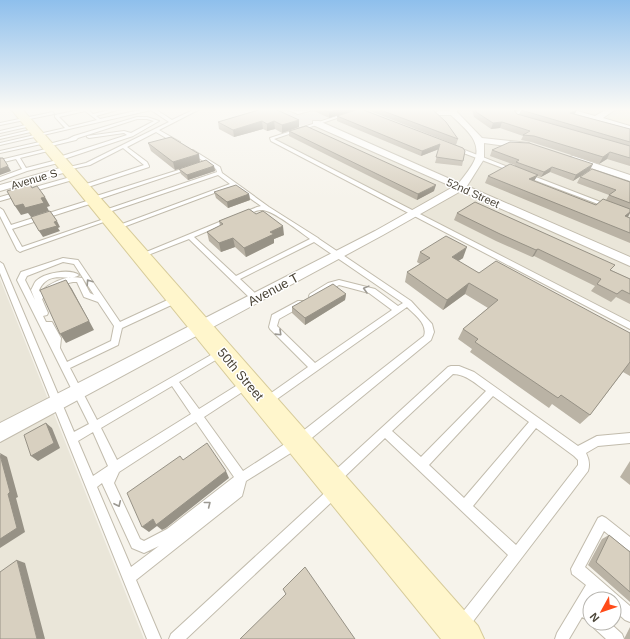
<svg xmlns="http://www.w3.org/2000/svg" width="630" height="639" font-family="Arial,sans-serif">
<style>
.residential{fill:#eae6d9}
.industrial{fill:#e6e2dc}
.education{fill:#efead5}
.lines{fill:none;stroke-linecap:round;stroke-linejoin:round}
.service-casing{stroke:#c2bcad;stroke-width:2}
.minor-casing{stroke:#c2bcad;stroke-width:2}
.secondary-casing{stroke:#d7cb9a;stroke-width:2}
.service{fill:#fff;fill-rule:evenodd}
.minor{fill:#fff;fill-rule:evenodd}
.secondary{fill:#fff6cc;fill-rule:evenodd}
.wall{fill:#bab3a5}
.shaded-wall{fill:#979286}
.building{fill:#d8d0c0;stroke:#979286}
.oneway{stroke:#9c9992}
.labels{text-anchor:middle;stroke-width:3;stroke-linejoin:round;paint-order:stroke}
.far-street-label{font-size:11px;fill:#4b4538;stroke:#fff}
.street-label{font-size:13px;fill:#4b4538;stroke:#fff}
</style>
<rect width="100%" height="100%" fill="#f6f3eb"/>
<!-- residential -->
<path class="residential" d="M361,109H630V324L272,137Z
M0,279L144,639H0Z"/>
<!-- industrial -->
<path class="industrial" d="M266,109H355L301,126Z"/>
<!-- education -->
<path class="education" d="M626,109H630V125L607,119Z"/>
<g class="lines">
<!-- service casing -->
<g class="service-casing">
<path id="service" d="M84,109H87L93,114L113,109H121L96,116L100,119L144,109H155L172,120L195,109H200L159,130L180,142V144H176L156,132L127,147L147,162L149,166V167L82,189L79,187L80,186L144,165L123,148L90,165L67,170L65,169V168L86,163L169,122L151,110L0,145V143L65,128L55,117V115ZM85,111L97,120L69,127L59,117Z
M286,109C291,109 295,112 300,111C305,111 311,109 317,109L298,114Z
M522,109H527L517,115L521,117V119H519L512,115Z
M53,112L54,114L0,125V123Z
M346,113L349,114L274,139L630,322V329L271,141L270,138Z
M137,117H147L159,121L133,136L61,160L62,161V162L27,171L0,181V177L22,169L16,159L0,163V160L50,148H52V150L20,158L26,168L57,160L56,159V158L127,135L124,133L89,138L87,137V136L124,131L131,133L154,121L147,119H137L78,138L76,140L47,147H45V145L68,139L74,136Z
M30,124L31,126L0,133V131Z
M34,129L36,130L35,131L0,139V137Z
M44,141L46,142V143L0,153V151Z
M453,147H457L518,171L513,172L453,149Z
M189,150H193L220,167L222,173L269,207L318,238L319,239L411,301L432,324L434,332L431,340L302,446L246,481L242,496L136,580L161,639H147L0,273V262L3,264L74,432L89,424L17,280L21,272L63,258L78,260L120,322L174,297H180L181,299L180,301L122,328L118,345L70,368L97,420L218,351L221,350L224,351L225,353L224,355L179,382L199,409L244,381L247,380L250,381L252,384L250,387L204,417L243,471L294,438L424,336C428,324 415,315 407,307L270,404L267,405L264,404L262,401L264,398L308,367L270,329L269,327L272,315L298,301H304L305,303L304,305L279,319L277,326L315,363L392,310L369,293L339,285L316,298H310L309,296L310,294L328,283L339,280L375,289L398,306L403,303L314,242L240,279L258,296L259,298L255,301L252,300L189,239L143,257H139V255L229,218L231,219V221L194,237L236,276L310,239C300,232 272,209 261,210C254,210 247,217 240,216V214L257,207L261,206L233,186L118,229H114V227L230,184L218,175L106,213H102V211L217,172L216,169L189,152ZM63,262L74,264L94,295L90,293L82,278C66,275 52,282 40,292L39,290C50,268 69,283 79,275C70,268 43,273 36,281C34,283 33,287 31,290L35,300L25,280L27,276ZM73,282H77L84,297L98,302L114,326L111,341L67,362L60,348L61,338L52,322H46L43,316L47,315L48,313L42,299L59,285ZM172,386L191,414L117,460L101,428ZM196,422L234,477L167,529L144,541L140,539L114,483L119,472ZM93,432L108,466L93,476L78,441ZM102,483L132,548L144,553L159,546L131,567L97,487Z
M188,167L192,168L96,200L97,201L96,202L12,229L22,247L107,218L109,217L112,219L22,251L20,252L17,250L0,216V208L3,210L11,225L90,200L89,199L90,198Z
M524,174H528L611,206L606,207L524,176Z
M74,176L77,178L76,179L0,201V197Z
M451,366H459L474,372L578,446L597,436L630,433V443L598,446L586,453C589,459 590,465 588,471L468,628L463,630L458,628L456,623L458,618L508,555L385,438L338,483L334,485L330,483L328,479L330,475L448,367ZM453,374C466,374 476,384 486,391L421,457L392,431ZM493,396L529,422L464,498L429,465ZM536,428L574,456L578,460V465L516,545L473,506Z
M334,486L338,488L340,492L338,496L186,639H169L171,634L330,488Z
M602,516L606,518L630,537V551L626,549L604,531L585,567L630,606V622L625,620L614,610V599H602L596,593L592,599H590L589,605L590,622L582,617L569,639H555L557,633L586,585L572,574L571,569L598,518Z
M592,623H610L622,634L624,639H606L594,628Z"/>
</g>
<!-- minor casing -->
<g class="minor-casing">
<path id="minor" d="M449,109H457V112L482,138L529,143L533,146L529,149L484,143V159L467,186L630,257V266L461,191L383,235L0,442V423L375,231L453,187L313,125V121H319L459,183C464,176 472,167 475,159C482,140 463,127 451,115H439L435,113L439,111H449Z
M558,109H570L595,116L607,109H616L603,118L630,126V130Z
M573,156L630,175V181L570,161V157Z
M67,166L70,167V171L0,191V185Z"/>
</g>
<!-- secondary casing -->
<g class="secondary-casing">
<path id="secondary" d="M11,109H22L478,626L484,639H441Z"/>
</g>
<!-- service -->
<use href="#service" class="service"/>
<!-- minor -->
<use href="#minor" class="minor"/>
<!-- secondary -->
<use href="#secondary" class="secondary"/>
</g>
<!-- wall -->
<path class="wall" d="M262,109L299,127L282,133L275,129L267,131L263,129L234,137L219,129L218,122Z
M314,109H358L329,118L314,111Z
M365,109H432L458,139L456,145Z
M472,109H519L515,112L517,114L519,115L521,110H577L575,114L630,129V166L607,159L599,164L531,142L521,140L523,136L500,128L491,129L474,117Z
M576,109H586L583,111Z
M337,116L465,151L462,166L435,163L439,149L421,156L337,121Z
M289,131L434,191L417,200L289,136Z
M148,143L200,162L175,170L151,151Z
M492,150L590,170L573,181L550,172L541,177L537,176L534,181L596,205L606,200L609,195L577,183L580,177L630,182V213L628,217L630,218V243L485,183L488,176L515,166V165L490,156Z
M214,166L215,171L188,180L181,174L179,169Z
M214,192L249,194L250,200L228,208L216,198Z
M457,213L611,270L630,279V304L616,297L611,302L591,291L595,286L534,256L532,257L496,241L454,220Z
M219,221L284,235L274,239V243L246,257L235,247L221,252L209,241L207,232L220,226Z
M420,252L463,258L458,261L479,273L630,333V376L623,372L590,415L580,424L552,404L549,408L470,352L472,349L458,339L463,329L488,308L465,294L443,310L405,282L407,272L420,264L417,262Z
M346,294L345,300L305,325L292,313V307Z
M630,461V485L620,477Z
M609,535L630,552V602L588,565L602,539Z
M630,627V639H624Z"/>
<!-- shaded-wall -->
<path class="shaded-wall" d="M339,109H358L329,118V112Z
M513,109H519L511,115Z
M577,110L574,115L570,113Z
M299,120V127L282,133V125Z
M262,121L263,129L234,137L233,130Z
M274,121L275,129L267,131V124Z
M502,122L500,128L491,129L493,123Z
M440,144L439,149L421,156L422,151Z
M610,152L607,159L599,164L603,157Z
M199,154L200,162L175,170L173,162Z
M593,164L590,170L573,181L576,175Z
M8,166L11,171L0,175V169Z
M214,166L215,171L188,180L187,175Z
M552,167L550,172L541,177L544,172Z
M538,175L534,181L529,179Z
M436,185L434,191L417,200L418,194Z
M249,194L250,200L228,208L227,202Z
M45,197L50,206L47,207L49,211L31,217L28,213L21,215L15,206Z
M630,212V213L627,218L625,216Z
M57,221L60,227L58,228L60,231L43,237L39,231Z
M283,226L284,235L274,239V243L246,257L244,248L270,232Z
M233,238L235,247L221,252L219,243Z
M467,247L463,258L448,268L452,257Z
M538,249L534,256L532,257L536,250Z
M66,280L72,289L94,330L66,343L60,334Z
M469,283L465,294L443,310L447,300Z
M346,294L345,300L305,325V318Z
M46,423L52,428L60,448L38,461L31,456Z
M0,453L7,457L18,497L16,498L25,532L0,548V539L8,494Z
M226,471L229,478L166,528L162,530L157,526L149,532L142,527L153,519Z
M17,560L25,563L45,639H37Z"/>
<!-- building -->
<path class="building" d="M262,109H275L299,120L282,125L274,121L267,124L262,121L233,130L218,122Z
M322,109H339L329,112Z
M359,109H361L463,148L465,151L463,161L436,157L440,144L422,151L337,116Z
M378,109H432L446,122L458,139Z
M475,109H513L517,114L630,146V158L610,152L603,157L534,136L523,135L530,131L502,122L493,123L476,112Z
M522,109H575L577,110L570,113L630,129V142L521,110Z
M306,126L436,185L418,194L289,131Z
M171,137L199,154L173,162L148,143Z
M510,142L529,143L593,164L576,175L552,167L544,172L516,162L519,160L492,150Z
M0,158H3L8,166L0,169Z
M206,160L214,166L187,175L179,169Z
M510,164L538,175L529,179L596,205L603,199L630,209V212L625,216L630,218V233L488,176Z
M592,169L630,182V203L609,195L616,190L580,177Z
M30,184L32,188L37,186L45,197L41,198L44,203L25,208L23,204L15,206L7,191Z
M236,185L249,194L227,202L214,192Z
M475,202L615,265L610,270L630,279V294L622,290L617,294L597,284L601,279L538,249L536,250L500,234L457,213Z
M249,209L256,214L263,211L283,226L270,232L274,234L244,248L233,238L219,243L207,232L223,224L219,221Z
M50,211L57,221L54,222L57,226L39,231L31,217Z
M446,236L467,247L452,257L479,273L496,261L630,333V362L590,415L561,395L558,398L475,342L478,339L463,329L498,300L469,283L447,300L407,272L430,258L420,252Z
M66,280L89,321L60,334L40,290Z
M333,284L346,294L305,318L292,307Z
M46,423L54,443L31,456L24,435Z
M207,443L226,471L160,522L156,525L153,519L142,527L127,493L180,456L183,460Z
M0,455L10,492L8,494L17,528L0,539Z
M609,535L630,552V592L596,562Z
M17,560L37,639H0V572Z
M305,567L355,639H240L286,594L283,589Z"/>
<!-- one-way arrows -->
<defs><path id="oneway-chevron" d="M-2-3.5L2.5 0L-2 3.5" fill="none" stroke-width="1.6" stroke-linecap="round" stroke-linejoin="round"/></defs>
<g class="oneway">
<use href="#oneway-chevron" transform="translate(89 282) rotate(-124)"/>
<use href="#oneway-chevron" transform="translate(366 289) rotate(-165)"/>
<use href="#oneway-chevron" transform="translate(279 333) rotate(44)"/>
<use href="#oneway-chevron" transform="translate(118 504) rotate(65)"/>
<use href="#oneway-chevron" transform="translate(208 504) rotate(-38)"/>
</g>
<!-- sky -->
<linearGradient id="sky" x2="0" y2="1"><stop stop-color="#8ebfec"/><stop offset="0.55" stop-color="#fbfaf6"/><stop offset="1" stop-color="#fbfaf6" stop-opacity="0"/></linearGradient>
<rect width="630" height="199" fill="url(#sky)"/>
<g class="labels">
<!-- far-street labels -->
<g class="far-street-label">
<text transform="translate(34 179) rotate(-16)" y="4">Avenue S</text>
<text transform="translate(473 193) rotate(24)" y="4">52nd Street</text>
</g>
<!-- street labels -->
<g class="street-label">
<text transform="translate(273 289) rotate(-28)" y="5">Avenue T</text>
<text transform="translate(241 374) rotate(50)" y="5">50th Street</text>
</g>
</g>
<!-- north arrow -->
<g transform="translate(602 611) rotate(230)"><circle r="19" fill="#ffffff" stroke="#b7b5af"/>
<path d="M0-3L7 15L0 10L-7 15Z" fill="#ff4b19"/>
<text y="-6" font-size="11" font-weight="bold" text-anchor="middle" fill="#4b4538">N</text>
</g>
</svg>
